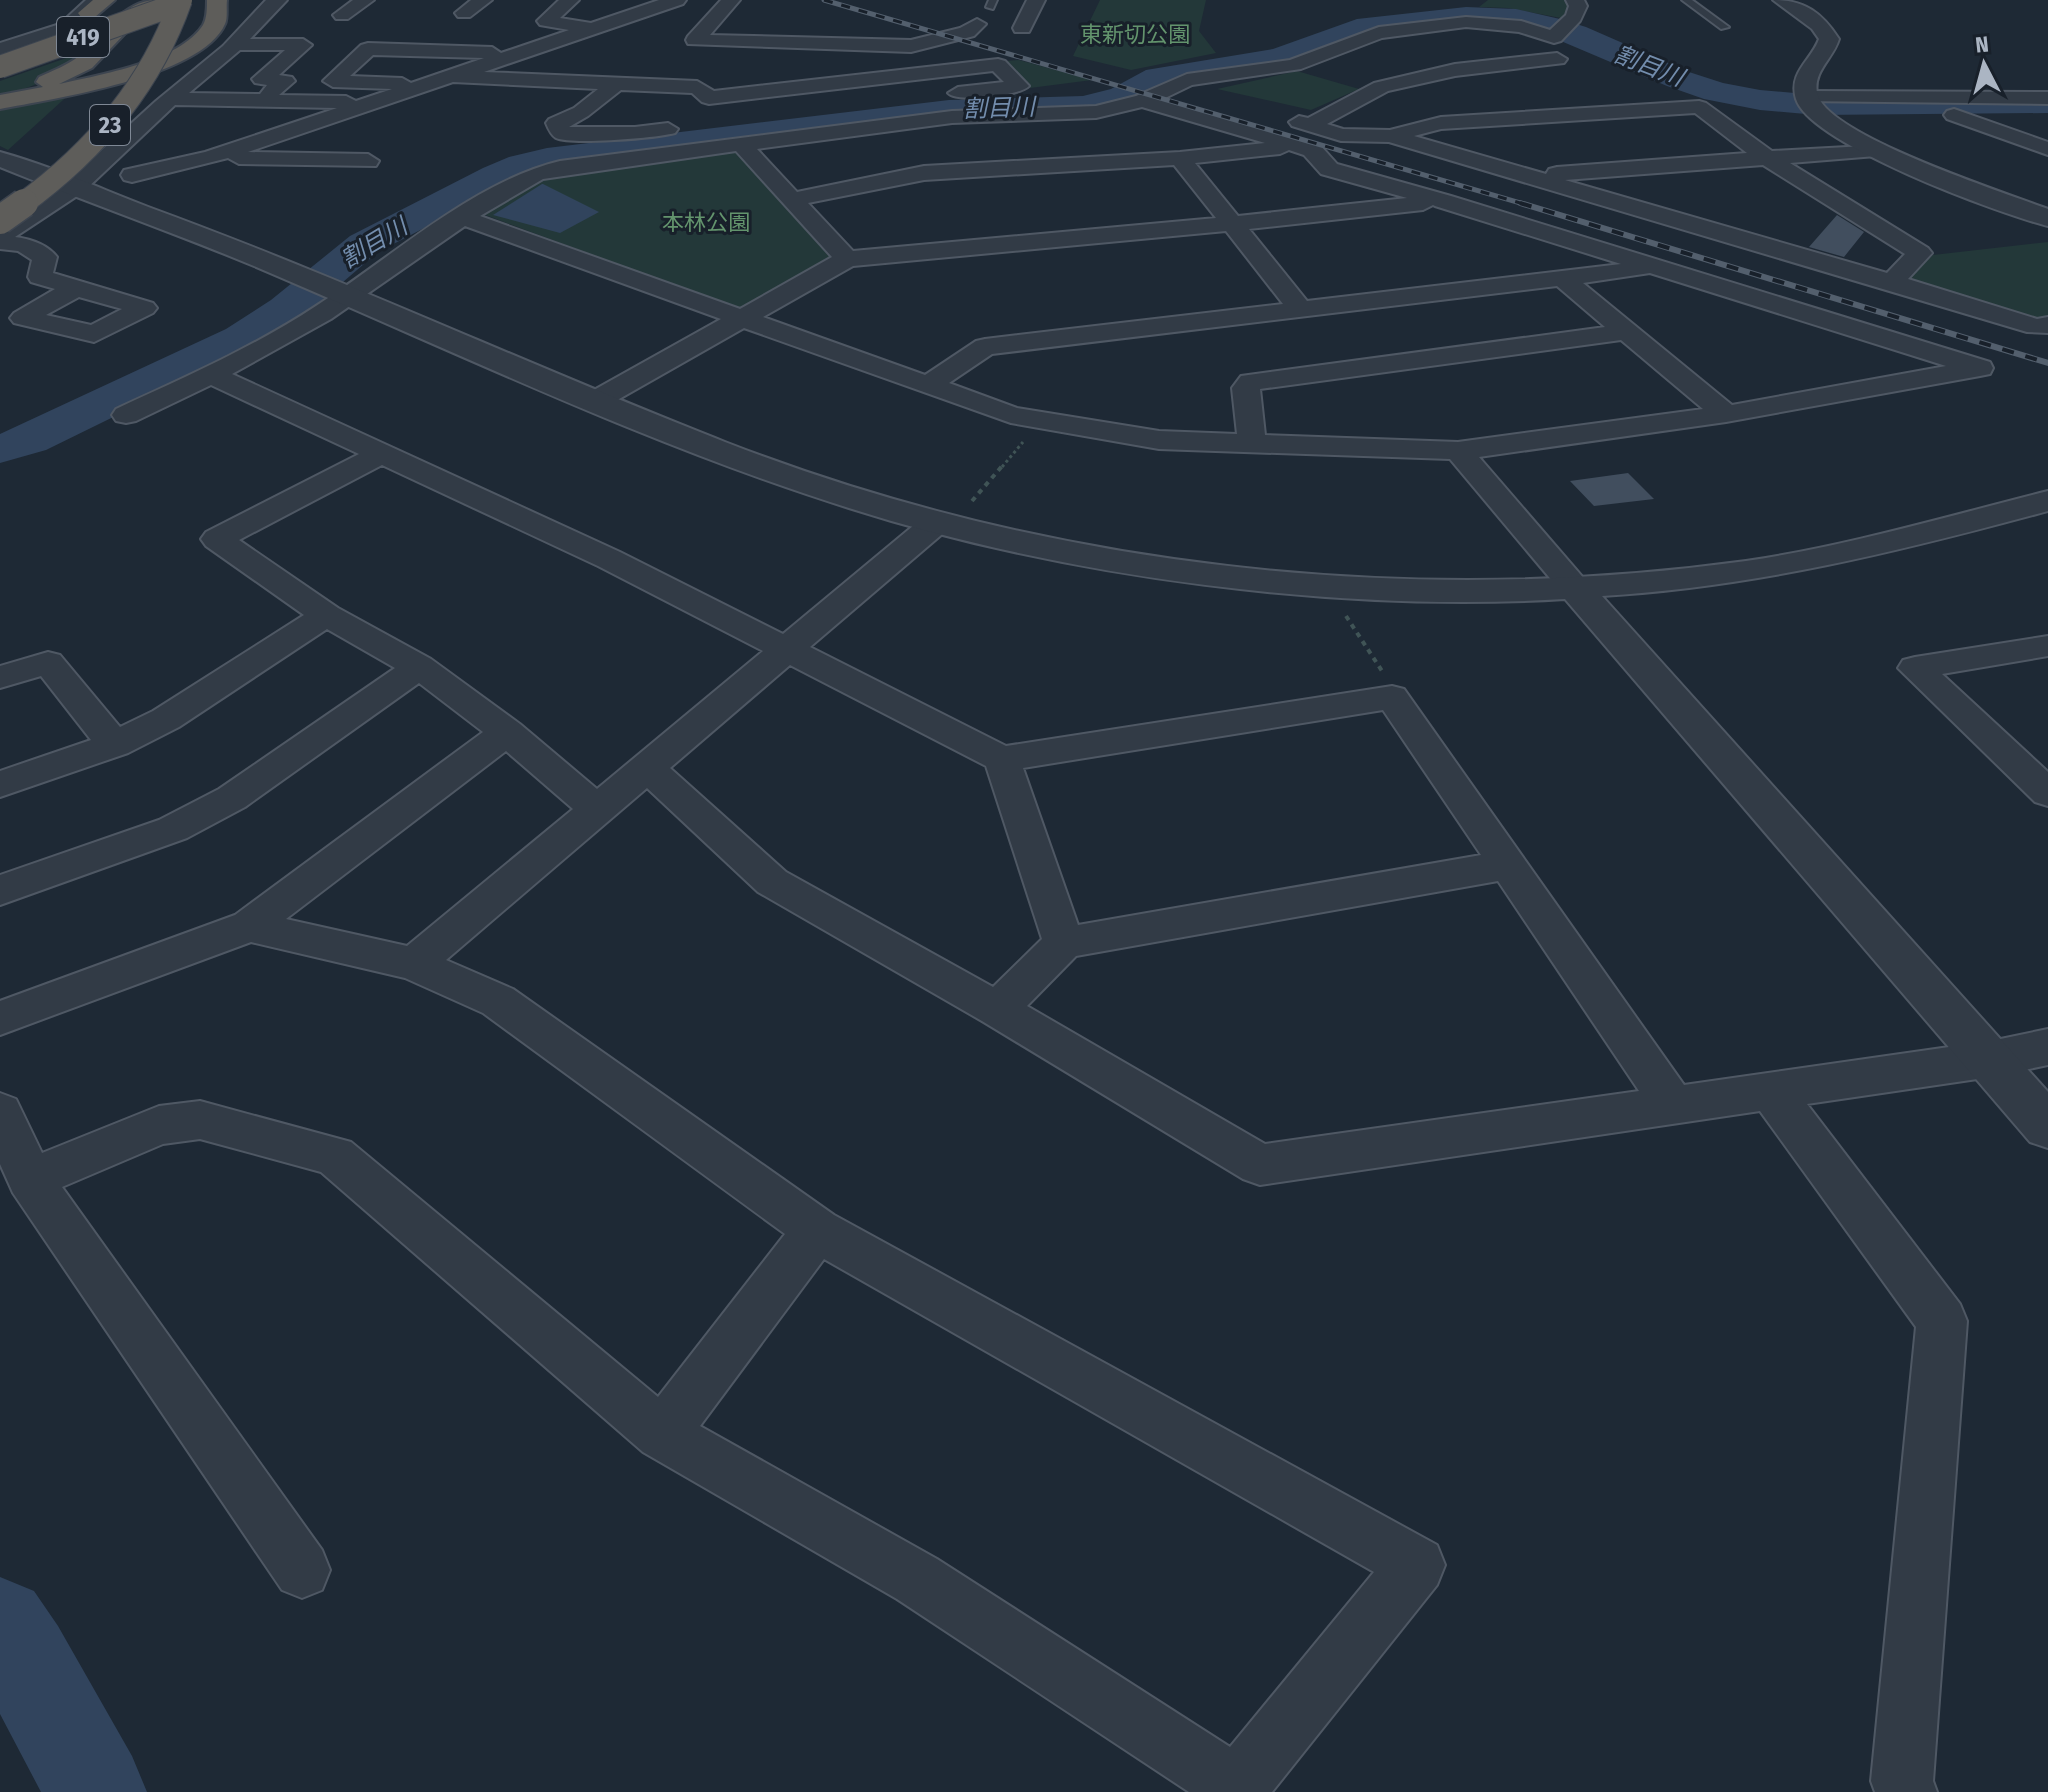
<svg xmlns="http://www.w3.org/2000/svg" width="2048" height="1792" font-family="'Fira Sans Condensed','Noto Sans JP',sans-serif">
<style>
.green{fill:#233839}
.water{fill:#31445d}
.lines{fill:none;stroke-linecap:round;stroke-linejoin:round}
.river{fill:#31445d;fill-rule:evenodd}
.building{fill:#414e5e}
.service-casing{stroke:#4f5864;stroke-width:4}
.minor-casing{stroke:#4f5864;stroke-width:4}
.tertiary-casing{stroke:#4f5864;stroke-width:4}
.trunk-casing{stroke:#3d4550;stroke-width:4}
.path-far1{stroke:#405456;stroke-width:3;stroke-dasharray:3 3;stroke-linecap:butt}
.path{stroke:#405456;stroke-width:4;stroke-dasharray:5 5;stroke-linecap:butt}
.service{fill:#323b46;fill-rule:evenodd}
.minor{fill:#323b46;fill-rule:evenodd}
.tertiary{fill:#323b46;fill-rule:evenodd}
.trunk{fill:#5e5d5a;fill-rule:evenodd}
.rail-far1-casing{stroke:#535f6d;stroke-width:5}
.rail-casing{stroke:#535f6d;stroke-width:6}
.rail-far1{stroke:#18202a;stroke-width:3;stroke-dasharray:9;stroke-linecap:butt}
.rail{stroke:#18202a;stroke-width:4;stroke-dasharray:12;stroke-linecap:butt}
.trunk-bridge-far1-casing{stroke:#3d4550;stroke-width:24;stroke-linecap:butt}
.trunk-bridge-casing{stroke:#3d4550;stroke-width:31;stroke-linecap:butt}
.trunk-bridge-far1{stroke:#5e5d5a;stroke-width:22}
.trunk-bridge{stroke:#5e5d5a;stroke-width:28}
.labels{text-anchor:middle;stroke-width:6;stroke-linejoin:round;paint-order:stroke}
.far-park-label{font-size:22px;fill:#63946d;stroke:#18202a}
.shield{fill:#18202a;stroke:#7f8895;stroke-width:2}
.shield-label{font-size:24px;font-weight:bold;fill:#abb5c3}
.far-water-label{font-size:24px;font-style:italic;fill:#738dad;stroke:#18202a}
</style>
<rect width="100%" height="100%" fill="#1e2935"/>
<!-- green -->
<path class="green" d="M1100,0H1206L1199,31L1216,53L1131,70L1073,56Z
M1488,0H1566L1570,6L1561,18L1508,8L1479,7Z
M78,54C59,77 29,89 0,96V81Z
M1019,60L1092,80L1030,88L1006,61Z
M1297,71L1359,89L1311,110L1217,89Z
M73,91L8,150L0,146V107Z
M726,150L738,152L831,255V260L748,307L736,308L480,213L541,177Z
M2048,242V319L2038,321L1906,279L1933,255Z"/>
<!-- water -->
<path class="water" d="M542,184H543L599,212L560,233L493,215Z"/>
<g class="lines">
<!-- river -->
<path class="river" d="M1466,7L1516,9L1560,19L1586,27L1689,72L1723,83L1760,90L1817,95L2048,93V113L1817,115L1760,110L1704,99L1667,86L1542,33L1516,27L1466,25L1362,37L1280,66L1166,85L1135,103L1083,116L949,120L547,170L509,184L378,252L301,318L256,347L46,450L0,463V434L226,329L271,300L350,236L483,168L509,157L547,148L949,100L1083,96L1111,89L1146,70L1273,49L1357,19Z
M0,1577L34,1591L58,1626L132,1756L147,1792H41L0,1714Z"/>
</g>
<!-- building -->
<path class="building" d="M1837,215L1864,232L1844,257L1809,247Z
M1628,473L1654,499L1594,506L1570,481Z"/>
<g class="lines">
<!-- service casing -->
<g class="service-casing">
<path id="service" d="M989,0H997L993,9L986,7Z
M1682,0H1692L1729,27L1721,29Z"/>
</g>
<!-- minor casing -->
<g class="minor-casing">
<path id="minor" d="M86,0H104C80,38 41,44 0,55V43L60,24Z
M266,0H287L250,39H303L312,45L279,75L292,77L295,81L279,95L346,96L356,101L392,89L333,87L323,81L361,45L368,43L492,47L501,53L569,30L540,25L537,21L559,0H579L560,18L591,23L659,0H686L683,4L484,72L697,81L714,91L998,59L1005,61L1029,86C1020,96 957,103 948,93L958,87L1004,82L993,71L709,104L702,102L692,93L621,90L588,116L569,127H635L668,123L678,129L675,133C657,138 571,145 556,138C551,135 548,128 546,123L549,119L574,108L598,89L453,82L248,152L368,154L379,161L376,166L239,164L228,158L132,182L124,180L121,175L124,170L205,152L337,108L175,105L83,192L15,237C30,239 47,244 57,257L53,273L153,303L157,308L153,313L94,342L14,323L10,318L14,313L55,289L31,282L28,277L32,260L18,251L0,249V226L67,182L156,101L223,46ZM240,50H285L252,79L255,83L267,85L260,94L189,93ZM373,55L484,58L411,83L402,78L350,76ZM79,297L122,309L91,325L46,315Z
M353,0H374L348,19H336L333,15Z
M471,0H492L470,17H458L455,13Z
M721,0H740L710,35L911,40L960,28L977,19L986,24L974,36L911,52L688,44L686,40L688,36Z
M1027,0H1045L1029,32H1015L1013,28Z
M1566,0H1584L1587,6L1580,21L1561,41L1554,43L1519,32L1466,27L1382,38L1301,69L1192,85L1161,100L1320,145L1337,164L1451,196L1990,362L1993,368L1990,374L1980,376L1726,422L1479,457L1586,581L1591,588L1586,595L1575,598L1564,595L1450,459L1159,449L1011,423L744,328L605,407L595,409L585,407L581,401L585,395L721,319L465,226L331,319L232,374L620,552L783,634L925,516L936,514L947,516L951,523L947,530L810,647L1006,746L1392,686L1404,689L1684,1085L1991,1041L2048,1029V1065L1991,1077L1807,1104L1960,1304L1967,1321L1933,1781L1937,1792H1875L1871,1781L1916,1327L1760,1111L1260,1185L1243,1179L982,1021L758,892L647,788L446,960L513,989L834,1215L1437,1545L1445,1565L1437,1585L1272,1792H1189L897,1599L643,1452L321,1172L200,1139L163,1144L62,1187L322,1550L330,1570L322,1590L302,1598L282,1590L13,1193L0,1164V1093L16,1099L42,1153L159,1106L200,1101L351,1142L658,1397L785,1234L483,1013L405,978L251,942L0,1035V1001L235,915L483,732L419,683L245,807L187,838L0,905V875L159,820L219,789L395,668L327,629L179,727L128,753L0,797V771L91,740L41,676L0,688V666L48,652L60,655L120,727L153,711L304,615L206,546L201,539L206,532L359,454L211,385L136,421L126,423L116,421L112,415L116,409C183,378 254,347 316,306C391,258 473,182 560,161L952,111L1096,106L1136,96L1187,74L1290,60L1379,27L1466,17L1521,21L1550,30L1566,15L1569,6ZM1142,107L1265,143L1180,152L924,166L797,192L757,149L952,123L1096,118ZM1289,150L1304,155L1321,174L1407,198L1238,216L1195,163L1280,154ZM736,151L832,257L740,309L480,216L543,179ZM1174,165L1216,218L853,251L808,203L924,180ZM1433,205L1435,206L1621,264L1307,301L1249,229L1423,210ZM1226,231L1283,304L985,339L976,341L925,375L763,317L853,266ZM1650,273L1946,366L1732,405L1583,283ZM1557,286L1605,327L1241,376L1232,388L1237,434L1159,431L1017,408L949,383L992,354ZM1621,340L1703,409L1458,442L1265,435L1260,389ZM382,465L598,566L763,651L597,789L520,724L431,659L338,608L239,540ZM790,665L986,766L1042,939L993,987L786,872L670,768ZM1383,710L1481,855L1078,925L1023,768ZM506,751L573,809L407,946L286,919ZM1498,881L1639,1091L1265,1144L1027,1006L1076,956ZM824,1259L1374,1572L1230,1747L937,1559L700,1426Z
M1557,53L1567,59L1564,63L1455,76L1388,91L1327,124L1343,129L1390,130L1441,117L1699,101L1706,103L1772,151L1884,145L1887,150L1884,155L1876,156L1790,163L1928,248L1932,253L1908,279L2037,319L2048,317V333L2027,332L1389,142L1341,141L1292,126L1289,122L1299,116L1308,118L1374,83L1455,64ZM1695,113L1747,153L1557,167L1549,169L1546,174L1414,136L1441,129ZM1763,165L1905,254L1887,273L1565,180Z
M1807,91L2048,92V104L1800,101L1797,97Z
M1954,109L2048,142V155L1947,119L1944,115L1947,111Z
M2048,636V656L1942,674L2048,772V806L2035,802L1898,668L1903,660L1915,657Z"/>
</g>
<!-- tertiary casing -->
<g class="tertiary-casing">
<path id="tertiary" d="M1773,0C1805,0 1822,13 1839,39C1833,59 1813,71 1817,93C1825,135 2006,193 2048,209V226C2000,214 1810,144 1796,99C1788,72 1811,61 1819,39L1812,29Z
M0,152C51,166 101,189 151,208C345,279 533,367 725,442C1046,567 1404,608 1746,561C1848,546 1948,516 2048,491V511C1901,551 1755,587 1602,596L2048,1092V1148L2030,1142L1565,599C1338,613 1065,577 849,508C645,444 450,349 254,266C170,231 84,201 0,167Z"/>
</g>
<!-- trunk casing -->
<g class="trunk-casing">
<path id="trunk" d="M93,0H115L95,17H81L78,13Z
M156,0L162,5L159,9L133,25L92,68L59,84C100,75 180,61 203,25C207,18 207,8 207,0H227C226,7 228,18 225,24C202,77 52,99 0,109V95L43,87L36,82L39,77C52,71 68,65 79,56C101,37 124,0 156,0Z"/>
</g>
<!-- path-far1 -->
<path class="path-far1" d="M1002,467L1023,442"/>
<!-- path -->
<path class="path" d="M972,501L1003,465
M1346,616L1382,671"/>
<!-- service -->
<use href="#service" class="service"/>
<!-- minor -->
<use href="#minor" class="minor"/>
<!-- tertiary -->
<use href="#tertiary" class="tertiary"/>
<!-- trunk -->
<use href="#trunk" class="trunk"/>
<!-- rail-far1 casing -->
<g class="rail-far1-casing">
<path id="rail-far1" d="M824,0L1527,205"/>
</g>
<!-- rail casing -->
<g class="rail-casing">
<path id="rail" d="M1520,203L2048,363"/>
</g>
<!-- rail-far1 -->
<use href="#rail-far1" class="rail-far1"/>
<!-- rail -->
<use href="#rail" class="rail"/>
<!-- trunk-bridge-far1 casing -->
<g class="trunk-bridge-far1-casing">
<path id="trunk-bridge-far1" d="M0,67L166,8
M21,205C94,152 151,86 181,0"/>
</g>
<!-- trunk-bridge casing -->
<g class="trunk-bridge-casing">
<path id="trunk-bridge" d="M0,220L24,203"/>
</g>
<!-- trunk-bridge-far1 -->
<use href="#trunk-bridge-far1" class="trunk-bridge-far1"/>
<!-- trunk-bridge -->
<use href="#trunk-bridge" class="trunk-bridge"/>
</g>
<g class="labels">
<!-- far-park labels -->
<g class="far-park-label">
<text x="1135" y="42">東新切公園</text>
<text x="706" y="230">本林公園</text>
</g>
<!-- shield labels -->
<g class="shield">
<rect x="57" y="17" width="52" height="40" rx="6"/>
<rect x="90" y="105" width="40" height="40" rx="6"/>
</g>
<g class="shield-label">
<text x="83" y="45">419</text>
<text x="110" y="133">23</text>
</g>
<!-- far-water labels -->
<g class="far-water-label">
<text transform="translate(1649 66) rotate(21)" y="8">割目川</text>
<text transform="translate(999 108) rotate(-2)" y="8">割目川</text>
<text transform="translate(374 243) rotate(-31)" y="8">割目川</text>
</g>
</g>
<!-- north arrow -->
<g transform="translate(1984 64) rotate(354)" stroke="#18202a" stroke-width="6" paint-order="stroke">
<path d="M0-6L14 30L0 20L-14 30Z" fill="#abb5c3"/>
<text y="-12" font-size="22" font-weight="bold" text-anchor="middle" fill="#abb5c3">N</text>
</g>
</svg>
